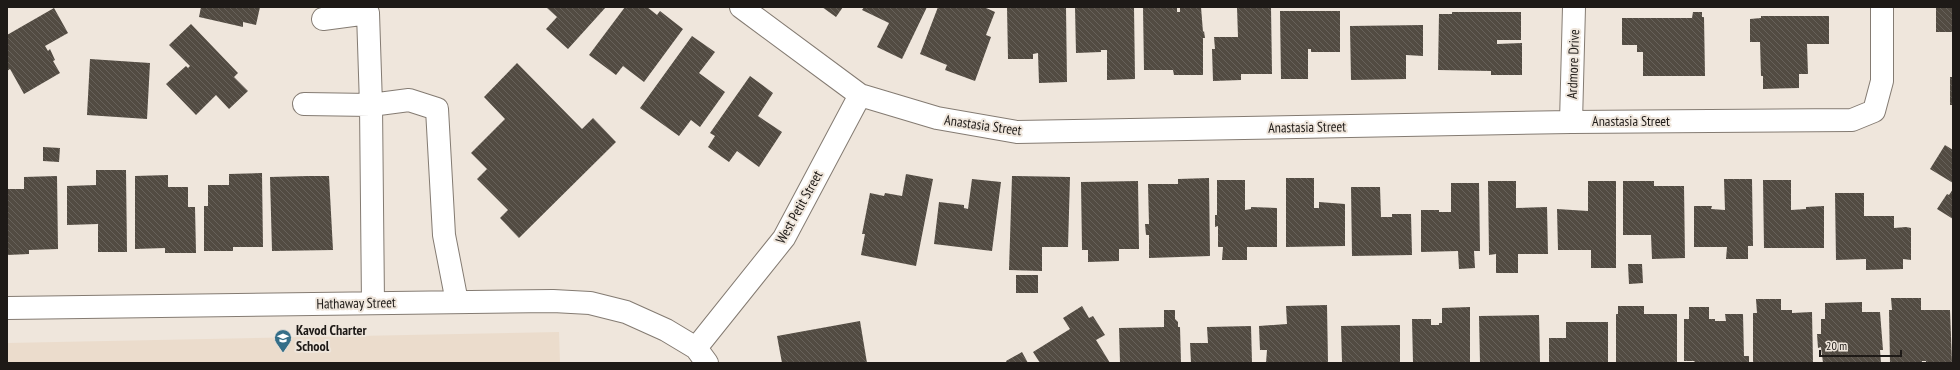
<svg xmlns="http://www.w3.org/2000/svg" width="1960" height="370" font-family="'PT Sans Narrow',sans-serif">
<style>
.built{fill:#ebdccc}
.building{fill:url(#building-back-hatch)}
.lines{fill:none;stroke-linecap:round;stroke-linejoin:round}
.minor-casing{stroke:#847b72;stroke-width:24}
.minor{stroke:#fff;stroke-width:22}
.labels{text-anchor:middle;stroke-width:4;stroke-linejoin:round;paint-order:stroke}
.street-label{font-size:14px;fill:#1e1a17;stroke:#efe6dc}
.poi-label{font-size:14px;font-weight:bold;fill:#1e1a17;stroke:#efe6dc;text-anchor:start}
</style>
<defs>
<pattern id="building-back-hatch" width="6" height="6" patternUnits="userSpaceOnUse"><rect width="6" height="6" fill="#524b42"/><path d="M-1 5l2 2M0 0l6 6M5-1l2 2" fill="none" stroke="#67615a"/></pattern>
</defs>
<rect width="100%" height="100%" fill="#efe6dc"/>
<!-- built -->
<path class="built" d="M559,332L560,363H7V343Z"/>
<!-- building -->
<path class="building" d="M201,7H260L256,25L243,22V27L199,17Z
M546,7H606L568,49L546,29L557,17Z
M625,7H647L657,15L660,11L683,29L644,82L623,66L616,75L589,55Z
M822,7H843L836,17Z
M864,7H927L902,59L877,47L889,23L862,10Z
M938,7H984L995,12L986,35L991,37L975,81L945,70L947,65L920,54Z
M1007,7H1066L1067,82L1039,83L1038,53L1033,54V59H1008Z
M1075,7H1134L1135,79L1107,80V50H1101V52L1076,53Z
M1143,7H1177V12H1180V7H1201L1203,32L1204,31L1205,38H1203V75H1174L1173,70H1144Z
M1237,7H1271L1272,74H1241V80L1213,81L1212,49H1215L1214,37H1238Z
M1936,7H1953V32H1936Z
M54,8L68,33L45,46L48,51L50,49L55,60L53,61L60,73L24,94L10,69L7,71V35Z
M1280,11H1340V52H1311V49H1308V79H1281Z
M1452,12H1521V40H1497V44L1522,43V75H1491V71L1438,70L1439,14H1452Z
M1693,12H1702V17H1704L1705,76H1643V52H1637V45H1622V18H1692Z
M1761,16H1829V44H1807L1808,74H1799V88L1763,89V76H1761L1760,42H1750V19L1761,18Z
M191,24L238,73L234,77L248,91L229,109L216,95L196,115L166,84L186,66L188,68L190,66L169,45Z
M1423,25V56L1406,55V79L1351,80L1350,26Z
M692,36L715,52L699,73L725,92L700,127L691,120L679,136L640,108Z
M90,59L150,63L147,119L87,115Z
M517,63L582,129L593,118L616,142L519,238L500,218L508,210L477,179L487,169L471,153L505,119L484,97Z
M750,76L773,93L758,116L782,132L759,167L737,151L729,162L708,147L715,136L710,133Z
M1950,77H1953V105H1950Z
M1945,145L1953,150V183L1930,169Z
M43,147L60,148L59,162L43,161Z
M96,170H126L127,252H98V224L67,225V186L96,185Z
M262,173L263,247H233V251H204V206H208V185H229V174Z
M906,174L933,179L916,266L861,255L865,234H862L870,193L884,196L885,193L902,196Z
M168,175V187H188V207H195L196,253H165V248L135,249V176Z
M57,176L58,249L29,250V254L7,255V189H24V177Z
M308,176H329L333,250L272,251L270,177Z
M1012,176L1070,177L1068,247H1042V271L1009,270Z
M1209,178L1210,256L1149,258V235H1146L1145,224H1149L1148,184H1178V179Z
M1286,178H1314V208H1319V202L1345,204V246L1286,247Z
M972,179L1001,182L992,251L934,244L939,202L964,205V208L968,209Z
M1724,179H1752L1753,246H1748V259H1726L1727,247H1694V206H1712L1711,209L1725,210Z
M1217,180H1245V210L1251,209V207L1277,208V247H1247V260H1222L1223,247H1218V226L1215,227V215H1217Z
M1763,180H1791V210L1806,209V207L1824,206V248H1764Z
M1138,181L1139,249H1119V261L1088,262V250H1082L1081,182Z
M1488,181H1516V208L1547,207L1548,254H1518V273H1496V254L1489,255Z
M1588,181H1616V268H1591V250H1558L1557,209L1588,211Z
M1623,181H1654V186H1684L1685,258L1652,259L1651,235H1623Z
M1451,183H1479L1480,251H1474L1475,268L1459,269L1458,251L1421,252V210H1439V212H1451Z
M1351,187H1380L1381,217H1392V214H1411L1412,255L1352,256Z
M1953,189V219L1937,209L1947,194L1949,195Z
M1835,193H1864V216H1894V228L1906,227L1911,228V260L1903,259V269L1866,270V259L1836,260Z
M1628,264H1642L1643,283L1629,284Z
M1016,275H1038V293H1016Z
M1891,298H1921V310H1950L1952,363H1926V361H1922V363H1890L1889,310H1892Z
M1756,299H1781V310H1792V313L1812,312L1813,362L1753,363V313H1757Z
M1862,302V312H1880L1883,350H1880L1881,363H1823L1821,347L1818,348L1817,334H1821V319H1825V303Z
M1327,305L1328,363H1266L1267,350H1260L1259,326L1287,324L1286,306Z
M1082,306L1089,318L1093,316L1105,335L1096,340L1110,363H1040L1033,352L1070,329L1063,318Z
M1618,306H1644V314H1677V363H1616V314H1618Z
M1470,307V363H1413L1412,319H1431V325H1439V323H1442V308Z
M1689,307H1709V319H1715V321H1726L1725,314H1743L1744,356H1749V363H1696L1694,361H1684V319H1689Z
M1164,310H1175V319L1178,322V327H1180L1181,363H1120L1119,328L1164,327Z
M1539,315L1540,363H1480L1479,316Z
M860,321L867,363H782L777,336Z
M1566,322H1608V363H1549V338H1566Z
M1400,325V363H1342L1341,326Z
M1251,326L1252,363H1191L1190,343H1208L1207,327Z
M1022,352L1028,363H1007L1006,361Z"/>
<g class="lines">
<!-- minor casing -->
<g class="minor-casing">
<path id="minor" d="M741,7L860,95L937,118L1017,132L1571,122L1852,120L1874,111L1882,81V7
M323,19L368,13L371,105L409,100L437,109L444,235L457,302
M304,104L371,105L373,303
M1571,122L1574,7
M7,308L553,301L590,303L626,312L666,330L696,348L707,363
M696,348L784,238L860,95"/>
</g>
<!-- minor -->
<use href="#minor" class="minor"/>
</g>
<!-- icons -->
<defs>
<g id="school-pin" transform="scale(0.9)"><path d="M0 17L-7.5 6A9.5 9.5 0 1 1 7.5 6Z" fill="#356e88" stroke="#efe6dc"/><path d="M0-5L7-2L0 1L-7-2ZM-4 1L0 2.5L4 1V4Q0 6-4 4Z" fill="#fff"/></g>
</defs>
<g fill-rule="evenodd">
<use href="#school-pin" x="283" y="338"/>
</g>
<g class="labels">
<!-- street labels -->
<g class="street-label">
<text transform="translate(1573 64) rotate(-88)" y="5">Ardmore Drive</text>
<text x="1631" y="126">Anastasia Street</text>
<text transform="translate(983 125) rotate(8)" y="5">Anastasia Street</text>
<text transform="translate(1307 127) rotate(-1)" y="5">Anastasia Street</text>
<text transform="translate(799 207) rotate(-61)" y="5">West Petit Street</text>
<text transform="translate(356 303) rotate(-1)" y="5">Hathaway Street</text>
</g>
<!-- poi labels -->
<g class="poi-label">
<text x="296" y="335">Kavod Charter<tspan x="296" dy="16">School</tspan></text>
</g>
</g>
<!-- border -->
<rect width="1960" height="370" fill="none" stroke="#1e1a17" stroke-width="16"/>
<!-- scale -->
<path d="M1820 350v6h81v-6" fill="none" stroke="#1e1a17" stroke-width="2"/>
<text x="1826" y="350" font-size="12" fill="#1e1a17" stroke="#efe6dc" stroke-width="3" paint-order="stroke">20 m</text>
</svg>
